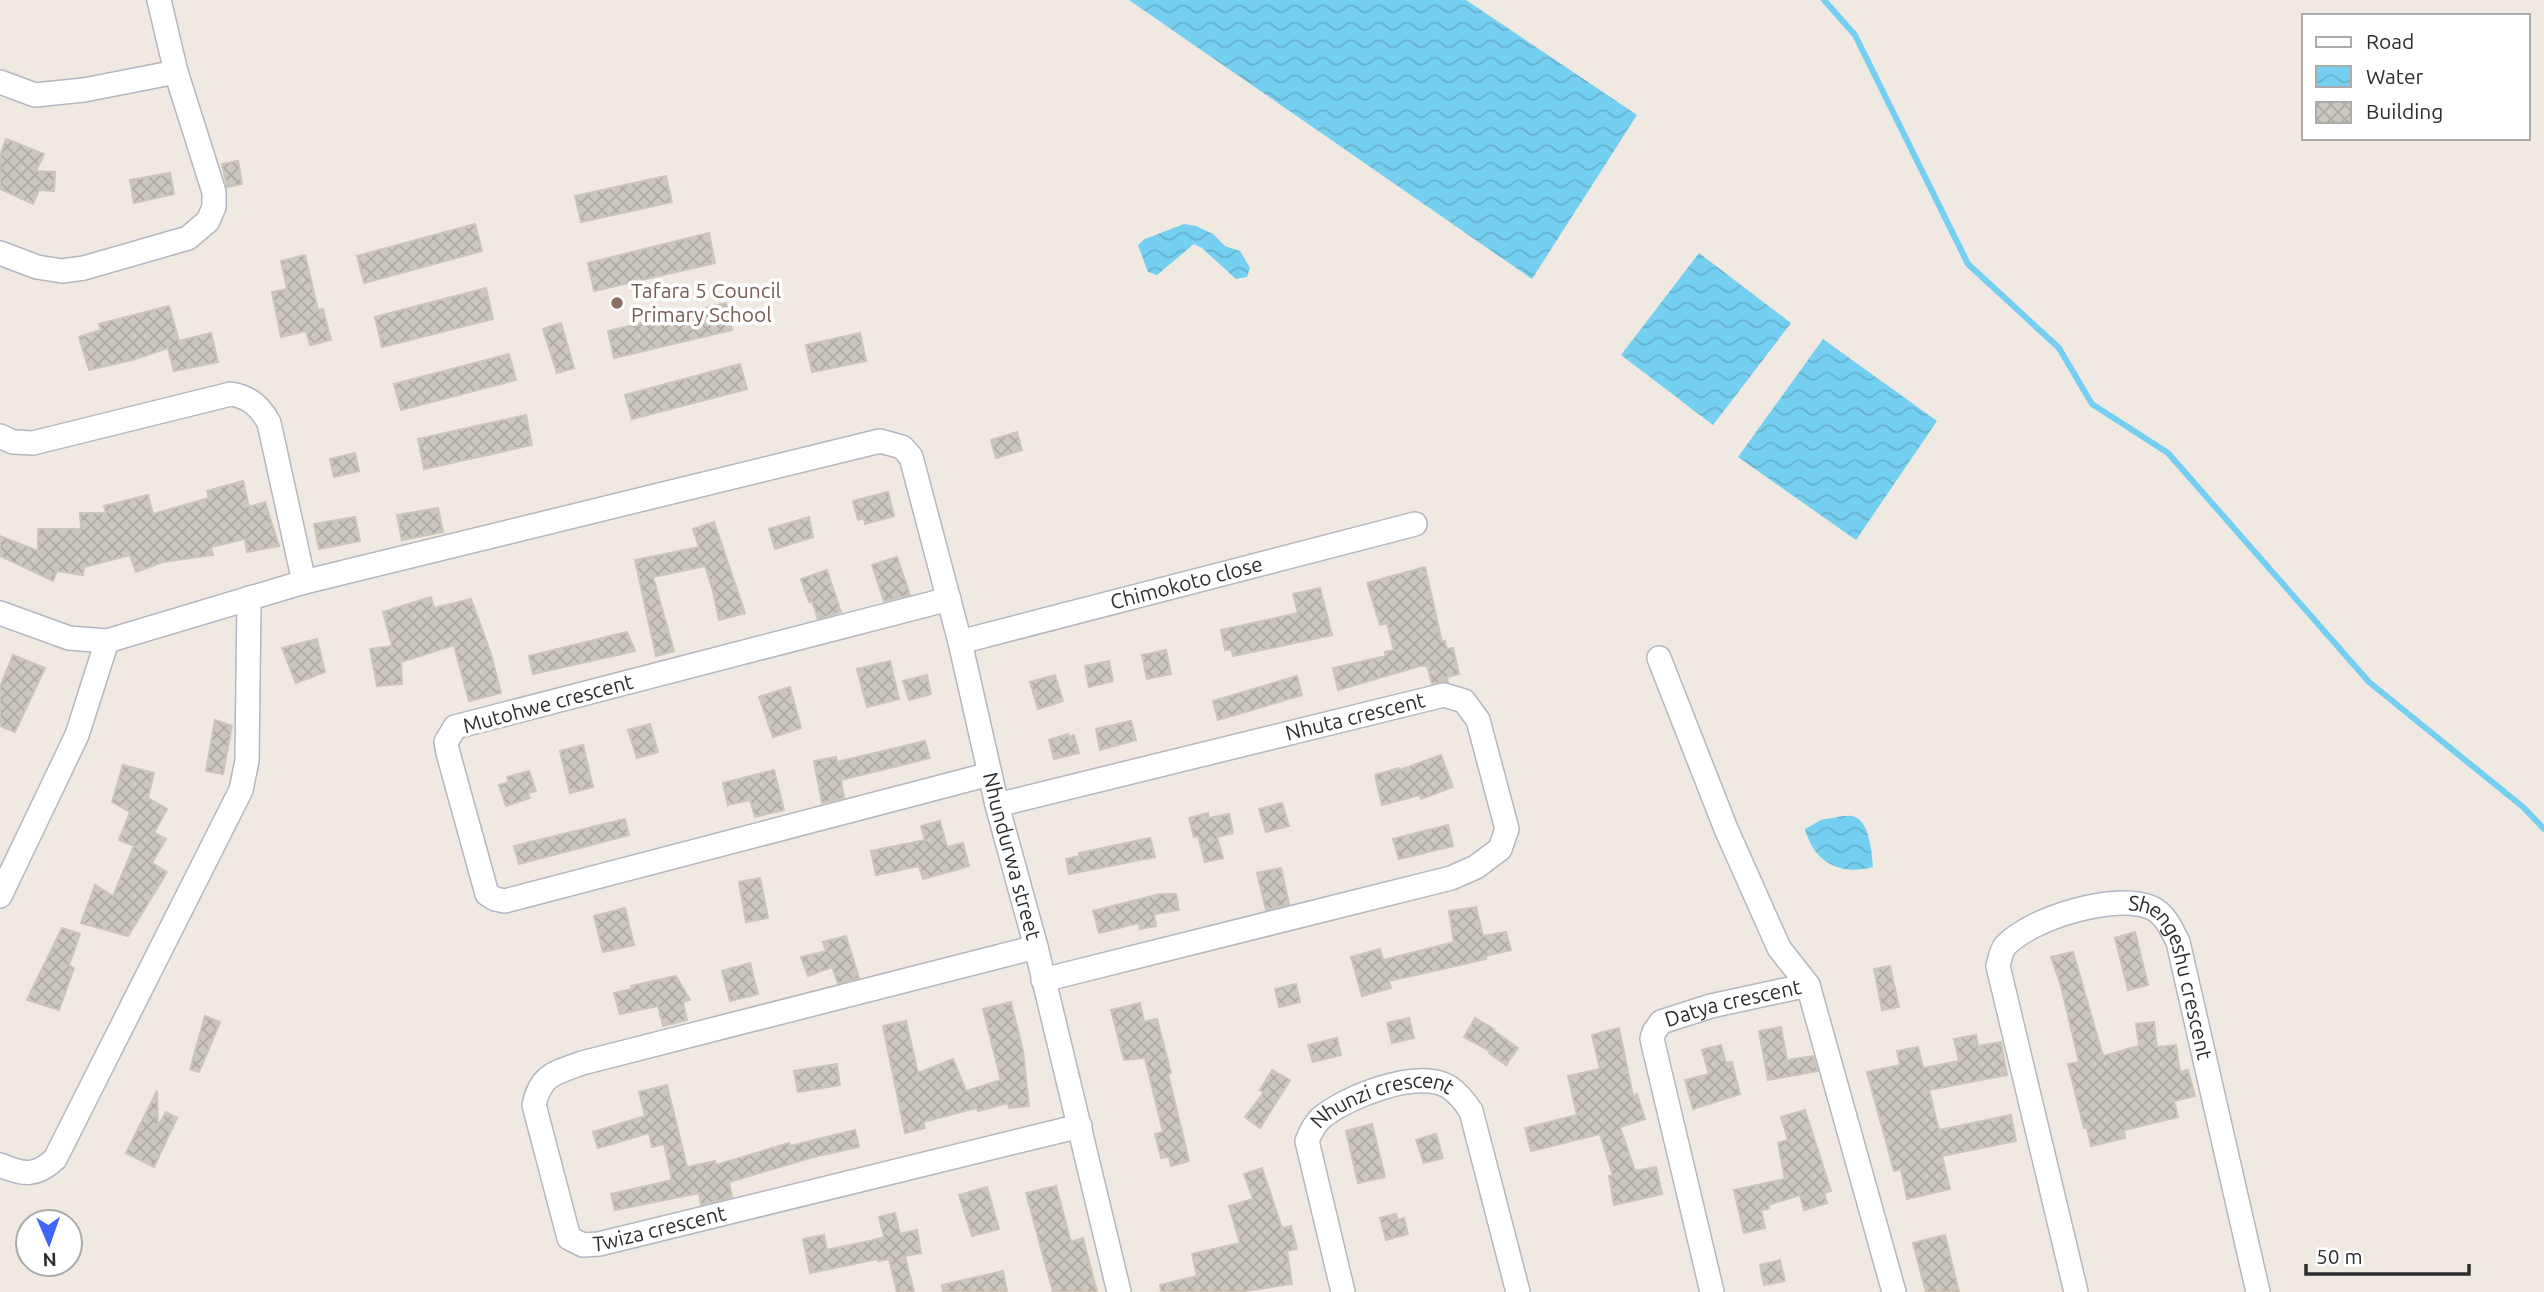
<svg xmlns="http://www.w3.org/2000/svg" width="2544" height="1292" font-family="Ubuntu,sans-serif">
<style>
.water{fill:url(#water-waves)}
.lines{fill:none;stroke-linecap:round;stroke-linejoin:round}
.stream{stroke:#75cff0;stroke-width:6}
.building{fill:url(#building-cross-hatch);stroke:#cbc5ba;stroke-width:2}
.minor-casing{stroke:#b4b7c1;stroke-width:26}
.minor{stroke:#fff;stroke-width:23}
.education-dot{fill:#8d6e63;stroke:#fff;stroke-width:2.5}
.labels{text-anchor:middle;stroke-width:7;stroke-linejoin:round;paint-order:stroke}
.education-label{font-size:21px;fill:#785e54;stroke:#fff;text-anchor:start}
.street-label{font-size:21px;fill:#2e2e2e;stroke:#fff}
</style>
<defs>
<pattern id="water-waves" width="16" height="10" patternUnits="userSpaceOnUse" patternTransform="scale(1.75)"><rect width="16" height="10" fill="#75cff0"/><path d="M0 5q4-4 8 0t8 0" fill="none" stroke="#66b2ce"/></pattern>
<pattern id="building-cross-hatch" width="8" height="8" patternUnits="userSpaceOnUse" patternTransform="scale(1.75)"><rect width="8" height="8" fill="#cbc7bf"/><path d="M0 0l8 8M0 8l8-8" fill="none" stroke="#afaba4"/></pattern>
</defs>
<rect width="100%" height="100%" fill="#efe9e1"/>
<!-- water -->
<path class="water" d="M1129,0H1466L1637,115L1532,279Z
M1184,224L1196,226L1213,234L1225,246L1240,251L1250,268L1247,277L1236,279L1202,248L1194,244L1157,275L1148,272L1138,245L1145,239Z
M1699,253L1791,323L1713,425L1621,355Z
M1823,339L1937,421L1856,540L1738,457Z
M1843,816C1847,816 1851,815 1855,817C1870,823 1872,854 1873,867C1839,876 1814,862 1805,829L1821,820Z"/>
<g class="lines">
<!-- stream -->
<path class="stream" d="M1824,0L1855,35L1968,264L2059,348L2092,404L2168,453L2369,682L2523,807L2544,829"/>
</g>
<!-- building -->
<path class="building" d="M6,139L44,154L36,171L55,172L54,191L39,190L33,204L0,189V156Z
M238,161L242,184L227,187L222,164Z
M170,173L174,194L134,203L130,180Z
M666,176L672,202L581,222L575,196Z
M475,224L482,251L364,283L357,256Z
M709,233L715,263L594,291L588,263Z
M305,255L318,310L323,309L331,340L310,345L306,331L281,337L272,292L287,289L281,261Z
M486,288L493,319L382,347L375,317Z
M726,303L732,330L614,358L608,331Z
M169,306L179,341L211,333L218,362L174,371L168,348L132,360L89,370L79,337L101,330L99,324Z
M561,323L574,368L557,373L543,329Z
M860,333L866,361L812,372L806,345Z
M509,354L516,380L401,410L394,384Z
M740,364L747,389L632,419L625,395Z
M526,415L532,445L424,469L418,439Z
M1017,432L1022,450L996,458L991,440Z
M355,453L359,471L334,477L330,459Z
M243,481L249,507L265,502L279,546L247,552L245,539L211,547L213,555L163,562L136,572L130,555L84,567L83,575L57,571L53,581L0,556V536L38,551V529H81L80,513H106L104,506L148,495L153,514L209,498L207,491Z
M888,492L894,516L865,524L864,518L858,520L853,501Z
M438,508L443,532L402,540L397,515Z
M355,517L360,541L319,549L314,524Z
M809,517L813,537L775,549L769,529Z
M714,522L745,613L719,620L713,591L705,566L653,577L674,651L656,656L635,560L699,547L693,529Z
M897,557L910,595L884,601L872,565Z
M1425,567L1442,642L1445,641L1447,649L1453,648L1459,674L1447,677L1448,682L1432,684L1427,666H1420L1338,690L1333,668L1386,656L1385,652L1394,650L1387,623L1380,625L1367,583Z
M827,570L841,612L818,619L812,601L809,602L801,579Z
M1320,588L1332,635L1233,656L1231,649L1225,650L1221,630L1298,613L1293,594Z
M431,597L434,608L471,599L491,654L501,693L469,701L454,645L401,662L402,684L377,686L370,649L392,646L383,612Z
M627,632L635,651L533,674L529,656Z
M317,639L325,672L296,683L282,648Z
M1166,650L1171,674L1147,679L1142,655Z
M13,655L45,668L15,732L0,726V687Z
M890,661L899,699L867,707L857,669Z
M1109,661L1113,681L1089,687L1085,666Z
M927,675L931,694L909,700L903,681Z
M1055,675L1063,701L1038,709L1030,682Z
M1297,676L1302,695L1218,720L1213,701Z
M790,687L801,728L773,737L759,697Z
M215,720L232,726L223,774L206,771Z
M1131,721L1136,740L1100,750L1096,729Z
M650,724L658,752L637,758L628,730Z
M1068,734L1069,737L1074,735L1079,753L1054,759L1049,740Z
M925,741L930,758L841,780L844,798L822,803L814,761L836,757L837,762Z
M583,745L593,787L570,793L560,751Z
M1441,755L1453,787L1421,799L1420,795L1382,805L1375,775L1399,768L1400,770Z
M123,765L154,773L148,798L167,809L154,833L166,839L152,863L167,872L128,936L81,923L95,885L113,896L134,846L119,840L130,812L112,802Z
M774,770L784,810L755,817L750,800L728,805L723,783Z
M529,771L536,791L528,793L530,798L506,806L499,785L509,782L507,777Z
M1282,803L1289,826L1266,832L1259,809Z
M1208,813L1209,818L1229,814L1233,833L1217,837L1223,858L1205,862L1198,836L1194,837L1189,818Z
M625,819L629,835L519,864L514,846Z
M940,821L947,847L963,843L969,866L923,879L919,866L876,875L871,851L925,840L921,826Z
M1448,825L1453,846L1399,859L1393,839Z
M1150,838L1155,857L1069,874L1066,859L1080,856L1079,853Z
M1281,868L1289,904L1266,910L1257,873Z
M760,878L768,918L746,922L739,882Z
M1160,894H1176L1179,910L1154,914L1156,926L1140,929L1139,923L1099,933L1093,911Z
M1476,907L1483,936L1506,932L1511,950L1485,956L1486,959L1389,981L1391,988L1362,996L1351,957L1380,949L1383,960L1454,942L1449,911Z
M625,908L634,945L603,952L594,916Z
M62,928L80,934L69,965L74,968L59,1010L27,1000Z
M2135,932L2148,985L2128,990L2115,938Z
M846,936L859,978L838,983L832,967L808,976L801,957L826,951L823,942Z
M2073,952L2103,1056L2139,1046L2136,1024L2154,1022L2157,1047L2176,1045L2180,1072L2188,1070L2195,1096L2174,1101L2178,1117L2124,1130L2125,1138L2091,1146L2087,1128H2084L2068,1064L2079,1062L2061,986L2051,957Z
M750,963L758,994L730,1001L722,971Z
M1890,966L1899,1007L1882,1010L1874,969Z
M676,976L690,1000L683,1002L687,1020L663,1026L658,1006L620,1014L614,993L632,989L631,986Z
M1296,984L1300,1002L1279,1007L1275,989Z
M1011,1002L1023,1051L1029,1106L1009,1108L1008,1103L978,1111L976,1108L923,1122L925,1128L905,1133L883,1026L906,1021L918,1073L953,1059L966,1091L1001,1080L983,1009Z
M1140,1003L1144,1022L1157,1019L1171,1073L1168,1074L1189,1161L1171,1166L1169,1157L1161,1158L1155,1134L1163,1132L1145,1058L1124,1060L1111,1010Z
M205,1016L220,1022L199,1072L190,1069Z
M1409,1018L1414,1038L1392,1043L1387,1023Z
M1475,1018L1494,1029L1493,1030L1518,1048L1506,1065L1489,1053L1490,1051L1464,1037Z
M1781,1027L1787,1060L1813,1056L1818,1071L1768,1080L1759,1031Z
M1619,1028L1633,1096L1637,1094L1645,1119L1620,1127L1635,1171L1656,1167L1662,1194L1614,1205L1609,1176H1613L1600,1134L1531,1151L1525,1128L1577,1115L1568,1076L1600,1069L1592,1035Z
M1976,1035L1978,1046L2001,1042L2007,1075L1929,1090L1939,1130L2011,1115L2016,1141L1942,1156L1950,1189L1907,1199L1901,1169L1894,1171L1867,1072L1900,1065L1897,1051L1918,1047L1923,1068L1959,1061L1954,1039Z
M1337,1038L1341,1055L1313,1062L1308,1045Z
M1721,1045L1726,1063L1732,1062L1740,1094L1693,1109L1685,1080L1709,1074L1702,1050Z
M837,1064L840,1085L798,1092L794,1071Z
M1272,1070L1290,1080L1260,1128L1245,1117L1264,1092L1260,1090Z
M667,1085L687,1167L715,1161L716,1165L789,1143L790,1146L855,1130L859,1147L817,1156L729,1182L732,1197L701,1205L699,1193L615,1210L611,1194L672,1180L664,1144L652,1147L649,1133L598,1148L593,1132L645,1116L639,1092Z
M157,1091L158,1126L166,1112L177,1118L154,1167L126,1153Z
M1805,1110L1831,1191L1824,1193L1827,1203L1804,1210L1800,1195L1768,1205L1769,1209L1761,1210L1765,1228L1744,1233L1734,1190L1785,1179L1778,1143L1788,1140L1781,1117Z
M1372,1124L1385,1177L1358,1183L1346,1131Z
M1436,1134L1443,1158L1424,1163L1416,1140Z
M1262,1168L1282,1228L1291,1226L1297,1249L1287,1251L1292,1284L1239,1292H1161L1160,1285L1197,1276L1192,1254L1240,1243L1229,1206L1253,1199L1244,1174Z
M1056,1186L1071,1242L1083,1238L1097,1292H1053L1026,1193Z
M987,1187L999,1229L972,1236L959,1195Z
M895,1213L900,1234L917,1230L921,1253L905,1256L914,1292H897L889,1259L878,1261V1259L810,1273L803,1239L824,1235L827,1250L874,1240L884,1237L879,1217Z
M1396,1214L1398,1220L1404,1218L1408,1234L1386,1240L1380,1218Z
M1945,1235L1959,1292H1926L1913,1243Z
M1780,1260L1785,1281L1764,1285L1760,1265Z
M1003,1271L1007,1292H943L942,1285Z"/>
<g class="lines">
<!-- minor casing -->
<g class="minor-casing">
<g id="minor">
<path d="M0,82L35,95L84,90L176,72"/>
<path d="M0,253L37,267L62,271L84,268L188,238L208,221L214,207V192L176,72L159,0"/>
<path d="M0,436L13,442L33,443L231,394C249,397 260,406 269,423L304,582"/>
<path d="M949,599L455,727L446,742L448,753L487,894L495,899L505,901L990,774"/>
<path id="s1" d="M0,613L69,638L107,641L304,582L880,441L902,447L911,457L960,642L997,805L1036,947L1119,1292"/>
<path id="s2" d="M960,642L1415,524"/>
<path d="M1659,658L1726,829L1779,948L1808,985"/>
<path id="s3" d="M997,805L1444,695L1464,701L1478,720L1507,829L1500,849L1476,867L1451,878L1043,980"/>
<path d="M0,896L77,735L107,641"/>
<path id="s4" d="M1036,947L582,1063C555,1073 541,1074 534,1105L569,1238L583,1245L599,1244L1080,1126"/>
<path d="M0,1165C23,1175 36,1177 55,1159L241,790L247,761L249,598"/>
<path id="s5" d="M1343,1292L1307,1141C1310,1133 1314,1125 1321,1118C1346,1097 1418,1068 1449,1087C1458,1093 1465,1102 1471,1111L1518,1292"/>
<path id="s6" d="M1712,1292L1652,1039L1654,1032L1661,1022L1711,1006L1808,985L1894,1292"/>
<path id="s7" d="M2076,1292L1998,966C2000,959 2001,951 2005,946C2031,918 2116,892 2152,908C2165,914 2172,930 2178,942L2258,1292"/>
</g>
</g>
<!-- minor -->
<use href="#minor" class="minor"/>
</g>
<!-- markers -->
<circle class="education-dot" cx="617" cy="303" r="7"/>
<g class="labels">
<!-- education labels -->
<g class="education-label">
<text x="631" y="298">Tafara 5 Council<tspan x="631" dy="24">Primary School</tspan></text>
</g>
<!-- street labels -->
<g class="street-label">
<text dy="7" stroke="none"><textPath href="#s2" startOffset="234">Chimokoto close</textPath></text>
<text transform="translate(548 704) rotate(-15)" y="7">Mutohwe crescent</text>
<text dy="7" stroke="none"><textPath href="#s3" startOffset="369">Nhuta crescent</textPath></text>
<text dy="7" stroke="none"><textPath href="#s1" startOffset="1358">Nhundurwa street</textPath></text>
<text dy="7" stroke="none"><textPath href="#s7" startOffset="584">Shengeshu crescent</textPath></text>
<text dy="7" stroke="none"><textPath href="#s6" startOffset="354">Datya crescent</textPath></text>
<text dy="7" stroke="none"><textPath href="#s5" startOffset="248">Nhunzi crescent</textPath></text>
<text dy="7" stroke="none"><textPath href="#s4" startOffset="768">Twiza crescent</textPath></text>
</g>
</g>
<!-- legend -->
<rect x="2302" y="14" width="228" height="126" fill="#ffffff" stroke="#ababab" stroke-width="2"/>
<rect x="2316" y="37" width="35" height="10" fill="#ffffff" stroke="#ababab" stroke-width="2"/>
<text x="2366" y="49" font-size="21" fill="#2e2e2e">Road</text>
<rect x="2316" y="66" width="35" height="21" fill="url(#water-waves)" stroke="#ababab" stroke-width="2"/>
<text x="2366" y="84" font-size="21" fill="#2e2e2e">Water</text>
<rect x="2316" y="102" width="35" height="21" fill="url(#building-cross-hatch)" stroke="#ababab" stroke-width="2"/>
<text x="2366" y="119" font-size="21" fill="#2e2e2e">Building</text>
<!-- north arrow -->
<g transform="translate(49 1243) rotate(178)"><circle r="33" fill="#ffffff" stroke="#ababab" stroke-width="2"/>
<path d="M0-5L12 26L0 18L-12 26Z" fill="#4264fb"/>
<text y="-10" font-size="19" font-weight="bold" text-anchor="middle" fill="#2e2e2e">N</text>
</g>
<!-- scale -->
<path d="M2306 1264v10h163v-10" fill="none" stroke="#2e2e2e" stroke-width="3.5"/>
<text x="2316" y="1264" font-size="21" fill="#2e2e2e" stroke="#ffffff" stroke-width="5" paint-order="stroke">50 m</text>
</svg>
